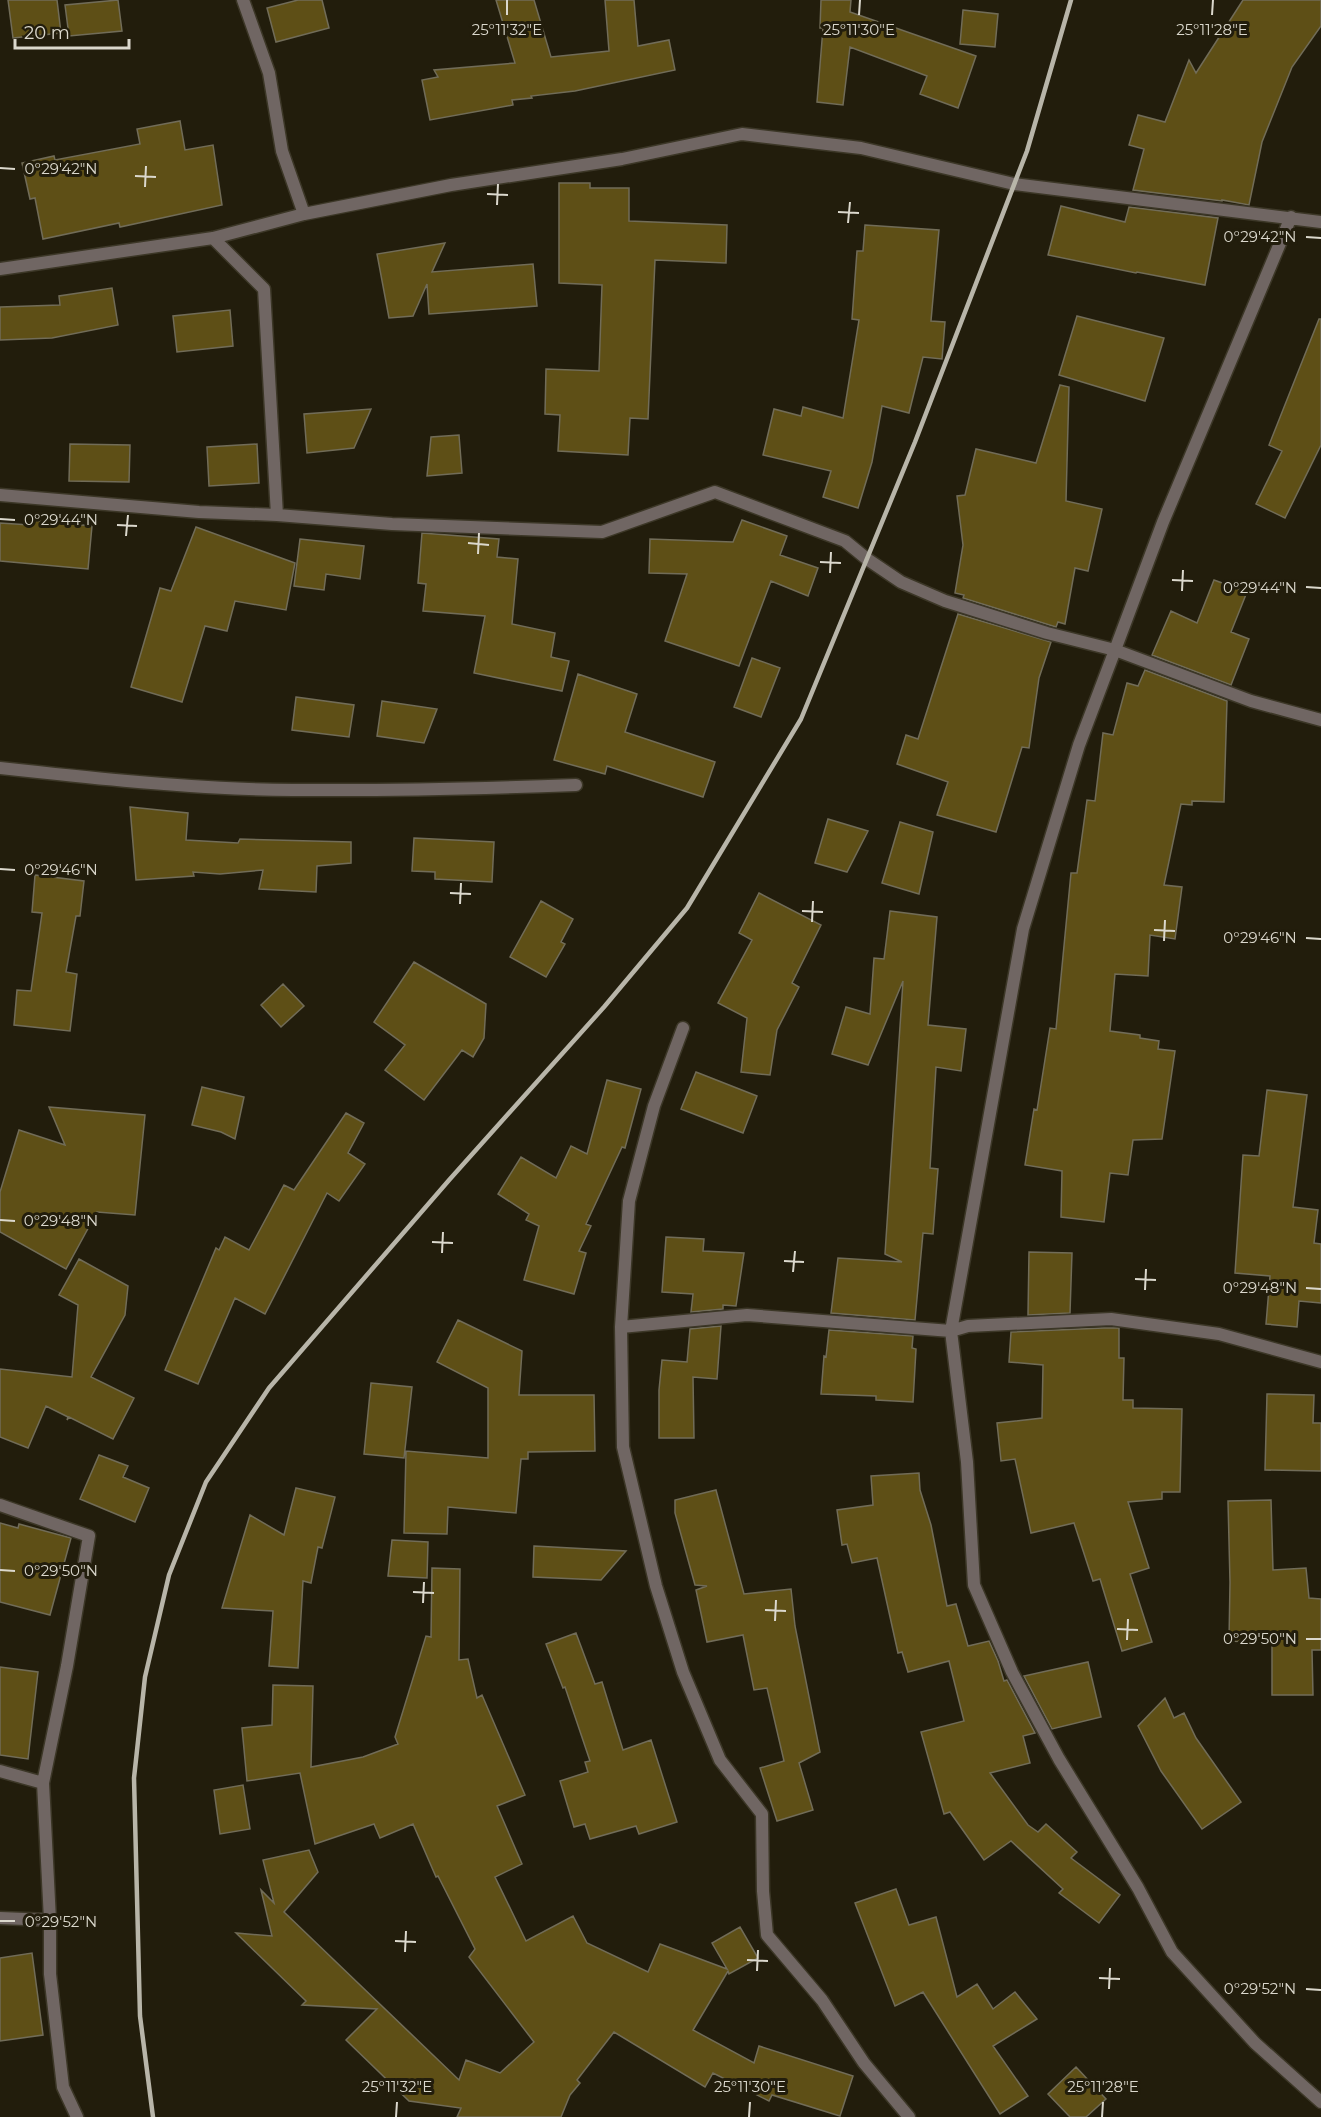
<svg xmlns="http://www.w3.org/2000/svg" width="1321" height="2117" font-family="Montserrat,sans-serif">
<style>
.building{fill:#5e4f16;stroke:#716c58;stroke-width:1.5}
.lines{fill:none;stroke-linecap:round;stroke-linejoin:round}
.minor-casing{stroke:#3c3727;stroke-width:15}
.minor{stroke:#706663;stroke-width:12}
.rail{stroke:#b8b5a9;stroke-width:4.5}
.ticks{fill:none;stroke:#dbd8cd;stroke-width:2}
.ticks-label{font-size:15px;text-anchor:middle;fill:#dbd8cd;stroke:#221d0c;stroke-width:6;stroke-linejoin:round;paint-order:stroke}
</style>
<rect width="100%" height="100%" fill="#221d0c"/>
<!-- building -->
<path class="building" d="M8,0H57L61,33L13,38Z
M118,0L122,31L69,36L65,5Z
M298,0H322L329,28L276,42L267,8Z
M496,0H534L551,57L609,51L605,0H634L638,46L669,40L675,70L575,91L531,96L532,98L512,100L513,105L430,120L422,80L438,77L434,70L515,63Z
M821,0H851L850,12L976,56L958,108L920,94L927,76L850,47L843,105L817,102L823,28H820Z
M1243,0H1321V26L1292,67L1262,142L1249,205L1222,200V201L1133,190L1144,149L1129,145L1138,115L1165,122L1189,60L1196,73Z
M963,10L998,14L995,47L960,44Z
M180,121L185,150L213,145L222,205L120,227L119,223L43,239L35,198L30,199L22,163L54,156L55,160L140,144L137,129Z
M559,183H590V188H629V221L727,225L726,263L655,260L648,419L630,418L628,455L558,451L560,415L545,414L546,369L599,371L602,285L559,283Z
M1061,206L1125,222L1129,207L1218,218L1205,285L1137,272L1136,273L1048,255Z
M865,225L939,230L931,321L945,322L942,359L923,357L909,413L882,406L872,462L858,508L823,497L831,471L763,455L774,409L801,416L803,407L843,418L859,320L852,319L857,251H863Z
M445,243L432,272L533,264L537,306L429,314L427,284L413,316L389,318L377,254Z
M112,288L118,325L52,338L0,340V307L60,305L59,296Z
M230,310L233,346L177,352L173,316Z
M1077,316L1164,338L1145,401L1059,375Z
M1319,319H1321V445L1285,518L1256,504L1282,451L1269,445Z
M1060,385L1069,387L1066,501L1102,509L1088,571L1075,568L1065,624L1058,622L1056,627L963,598L964,595L955,593L963,545L957,496L965,495L976,449L1036,463Z
M371,409L354,448L307,453L304,414Z
M459,435L462,473L427,476L431,437Z
M70,444L130,445L129,482L69,481Z
M257,444L259,483L209,486L207,447Z
M31,520L92,526L88,569L0,561V523L30,525Z
M742,520L787,536L780,555L818,568L808,596L771,581L739,666L665,641L687,574L649,573L650,539L733,542Z
M196,527L295,563L286,610L235,601L227,631L205,626L182,702L131,687L160,588L171,591Z
M422,533L499,539L497,557L518,559L512,624L555,633L551,657L569,661L562,691L474,673L485,616L423,611L426,584L418,583Z
M300,539L364,546L360,579L326,574L324,590L294,586Z
M1214,580L1247,592L1231,632L1249,639L1231,685L1152,655L1171,611L1197,623Z
M958,614L1051,642L1039,678L1029,748L1022,747L996,832L937,815L948,782L897,764L906,735L918,739Z
M752,658L780,668L761,717L734,707Z
M1145,670L1227,701L1224,802L1192,801V805L1181,804L1164,885L1182,887L1175,939L1150,935L1148,976L1115,974L1110,1031L1140,1035V1038L1159,1041L1158,1049L1175,1051L1162,1139L1133,1140L1128,1175L1110,1173L1104,1222L1061,1217L1062,1171L1025,1165L1034,1109L1037,1110L1050,1028L1056,1029L1071,873H1077L1087,800L1095,801L1103,733L1113,735L1127,683L1138,686Z
M578,674L637,694L625,732L715,762L703,797L607,766L605,774L554,760Z
M296,697L354,705L349,737L292,730Z
M382,701L437,709L424,743L377,736Z
M130,807L188,813L186,840L238,843L240,839L351,842V863L317,866L316,892L259,889L263,870L220,874L193,872L194,876L136,880Z
M828,819L868,831L847,872L815,863Z
M900,822L933,832L919,894L882,883Z
M414,838L494,842L492,882L435,879V872L412,871Z
M35,875L84,881L80,916H76L66,972L77,974L70,1031L14,1025L17,990L31,991L42,913L32,912Z
M759,893L821,925L792,983L799,987L777,1030L770,1075L741,1072L747,1018L718,1003L752,940L739,933Z
M541,901L573,919L561,942L565,944L546,977L510,957Z
M890,911L937,917L928,1025L966,1029L961,1071L936,1067L930,1168L938,1169L933,1234L923,1233L915,1320L831,1313L838,1258L902,1262L885,1254L903,981L868,1065L832,1054L846,1007L870,1014L874,958L884,959Z
M414,962L486,1004L484,1038L473,1057L462,1050L424,1100L385,1070L405,1045L374,1022Z
M283,984L304,1006L281,1027L261,1005Z
M696,1072L757,1096L743,1133L681,1109Z
M607,1080L641,1089L625,1148L622,1147L586,1224L591,1226L579,1251L586,1253L574,1294L524,1280L539,1226L526,1220L529,1214L498,1194L521,1157L556,1178L571,1146L587,1154Z
M202,1087L244,1097L235,1139L221,1132L192,1125Z
M1267,1090L1307,1095L1293,1207L1318,1210L1314,1243L1321,1244V1303L1299,1301L1297,1327L1266,1324L1270,1276L1235,1273L1243,1155L1259,1156Z
M49,1107L145,1115L135,1215L97,1212L66,1269L0,1232V1192L19,1130L65,1145Z
M346,1113L364,1123L348,1153L365,1164L339,1201L327,1193L265,1314L235,1298L198,1384L165,1370L216,1248L219,1250L225,1237L249,1250L284,1185L294,1190Z
M666,1237L704,1239L703,1251L744,1253L736,1306L723,1305V1309L691,1312L693,1294L662,1292Z
M1029,1252L1072,1253L1070,1313L1028,1315Z
M79,1259L128,1286L125,1315L91,1377L134,1398L113,1439L69,1417L67,1420L68,1417L46,1406L28,1448L0,1437V1369L72,1377L78,1305L59,1295Z
M458,1320L522,1351L519,1395H594L595,1451L528,1452V1459H521L516,1513L448,1507L447,1534L404,1533L406,1451L488,1458V1388L437,1362Z
M721,1326L717,1379L693,1377L694,1438H659V1390L662,1360L687,1362L690,1329Z
M1104,1328H1119V1358H1124L1123,1400H1133V1408L1182,1409L1180,1492H1162V1499L1128,1502L1149,1568L1130,1574L1152,1642L1122,1651L1100,1579L1093,1581L1074,1523L1031,1533L1015,1459L1001,1461L997,1423L1042,1418L1043,1365L1009,1362L1011,1332Z
M829,1330L913,1336L912,1348L916,1349L913,1402L876,1400V1396L821,1394L824,1356L826,1357Z
M371,1383L412,1387L404,1458L364,1454Z
M1267,1394L1314,1395L1313,1423H1321V1471L1265,1470Z
M99,1455L128,1466L123,1477L149,1488L135,1522L80,1499Z
M919,1473L920,1490L931,1525L947,1606L956,1604L968,1646L989,1641L998,1661L1004,1681L1007,1680L1035,1733L1023,1736L1030,1763L990,1773L1028,1825L1038,1832L1046,1824L1077,1852L1071,1858L1120,1895L1099,1923L1059,1893L1063,1889L1011,1841L984,1860L950,1812L944,1814L921,1732L964,1721L949,1661L908,1672L902,1652L898,1653L877,1558L852,1563L847,1544L842,1545L837,1510L873,1505L871,1476Z
M296,1488L335,1497L322,1548L318,1547L311,1583L303,1581L298,1668L269,1666L273,1611L222,1608L250,1515L284,1535Z
M716,1490L744,1594L791,1589L795,1626L820,1752L799,1763L813,1810L777,1821L760,1768L784,1761L767,1688L754,1690L743,1635L707,1642L696,1590L707,1586L695,1585L675,1513V1500Z
M1271,1500L1273,1570L1306,1568L1309,1598L1321,1599V1650H1312L1313,1695H1272V1643L1229,1641L1230,1582L1228,1501Z
M0,1523L18,1528L19,1524L71,1538L50,1615L0,1602Z
M392,1540L428,1542L427,1578L388,1576Z
M534,1546L626,1551L601,1580L533,1577Z
M432,1568L460,1569L459,1660L468,1659L477,1698L482,1695L525,1795L497,1806L522,1864L495,1877L526,1941L573,1916L587,1943L648,1972L660,1944L727,1969L712,1943L740,1927L758,1958L729,1974L728,1971L693,2030L754,2063L759,2046L853,2076L840,2116L772,2095L769,2101L713,2073L705,2087L614,2032L577,2080L580,2083L570,2095L561,2117H457L461,2108L409,2101L346,2040L377,2009L302,2005L306,2001L236,1933L272,1936L261,1890L274,1903L263,1860L309,1850L318,1872L284,1912L459,2080L466,2060L500,2073L534,2042L469,1957L475,1949L438,1876L436,1877L413,1824L380,1838L374,1824L315,1844L300,1773L247,1781L242,1728L272,1725L273,1685L313,1686L311,1767L363,1757L398,1744L395,1737L426,1636L431,1637Z
M576,1633L595,1684L602,1682L623,1750L651,1740L677,1822L639,1834L636,1826L590,1839L585,1824L574,1827L560,1781L588,1772L585,1762L590,1761L565,1687L563,1688L546,1644Z
M1088,1662L1101,1717L1052,1729L1024,1676Z
M0,1667L38,1672L28,1759L0,1755Z
M1165,1698L1174,1718L1184,1713L1196,1738L1241,1802L1202,1829L1161,1771L1138,1726Z
M243,1785L250,1829L220,1834L214,1790Z
M896,1889L909,1925L936,1917L957,1997L977,1984L993,2009L1015,1992L1037,2019L993,2046L1028,2096L1000,2114L923,1992L895,2006L855,1903Z
M32,1953L43,2035L0,2041V1958Z
M1076,2067L1106,2099L1086,2117H1070L1048,2094Z"/>
<g class="lines">
<!-- minor casing -->
<g class="minor-casing">
<path id="minor" d="M243,0L269,73L282,151L304,214L451,185L622,159L742,134L861,148L1014,184L1321,222
M1291,217L1163,522L1115,650L1079,745L1023,929L951,1331L967,1462L974,1585L1012,1672L1059,1759L1138,1888L1172,1952L1255,2043L1321,2102
M213,238L264,289L277,515
M0,269L213,238L304,214
M0,495L199,512L277,515L392,524L602,532L715,492L845,541L867,559L901,582L945,601L1047,633L1115,650L1251,701L1321,720
M0,768C82,777 166,786 249,789C358,792 467,789 576,785
M683,1028L654,1106L629,1201L621,1327L623,1447L656,1586L683,1672L720,1760L762,1814L763,1891L767,1935L822,2000L864,2063L909,2117
M621,1327L747,1315L951,1331L968,1326L1111,1319L1219,1334L1321,1362
M0,1505L89,1536L67,1666L43,1783L50,1920V1974L63,2087L77,2117
M0,1771L43,1783
M0,1918L50,1920"/>
</g>
<!-- minor -->
<use href="#minor" class="minor"/>
<!-- rail -->
<path class="rail" d="M153,2117L140,2016L134,1778L145,1677L169,1575L206,1482L269,1388L450,1179L604,1007L687,908L801,719L915,442L1027,151L1071,0"/>
</g>
<!-- ticks -->
<path class="ticks" d="M507,15V0M859,15L860,0M1212,15L1213,0M0,168L15,169M135,176L156,177M145,187L146,166M487,194L508,195M497,205L498,184M838,212L859,213M848,223L850,202M1306,237L1321,238M0,519L15,520M117,525L137,526M126,536L128,515M468,543L489,545M478,554L479,533M820,562L841,563M830,573L831,552M1172,580L1193,581M1306,587L1321,588M1182,591L1183,570M0,869L15,870M450,893L471,894M460,904L461,883M802,911L823,912M812,922L813,901M1154,930L1175,931M1306,938L1321,939M1164,941L1165,920M0,1220L15,1221M432,1242L453,1243M442,1253L443,1232M784,1261L804,1262M793,1272L795,1251M1135,1279L1156,1280M1306,1288L1321,1289M1145,1290L1146,1269M0,1570L15,1571M413,1592L434,1593M423,1603L424,1582M765,1610L786,1611M775,1621L776,1600M1117,1629L1138,1630M1306,1639H1321M1127,1640L1128,1619M0,1921H15M395,1941L416,1942M405,1952L406,1931M747,1960L768,1961M757,1971L758,1950M1099,1978L1120,1979M1109,1989L1110,1968M1306,1989L1321,1990M396,2117L397,2102M749,2117L750,2102M1102,2117L1103,2102"/>
<g class="ticks-label">
<text x="507" y="35">25°11'32"E</text>
<text x="859" y="35">25°11'30"E</text>
<text x="1212" y="35">25°11'28"E</text>
<text x="61" y="174">0°29'42"N</text>
<text x="1260" y="242">0°29'42"N</text>
<text x="61" y="525">0°29'44"N</text>
<text x="1260" y="593">0°29'44"N</text>
<text x="61" y="875">0°29'46"N</text>
<text x="1260" y="943">0°29'46"N</text>
<text x="61" y="1226">0°29'48"N</text>
<text x="1260" y="1293">0°29'48"N</text>
<text x="61" y="1576">0°29'50"N</text>
<text x="1260" y="1644">0°29'50"N</text>
<text x="61" y="1927">0°29'52"N</text>
<text x="1260" y="1994">0°29'52"N</text>
<text x="397" y="2092">25°11'32"E</text>
<text x="750" y="2092">25°11'30"E</text>
<text x="1103" y="2092">25°11'28"E</text>
</g>
<!-- scale -->
<path d="M15 39v9h114v-9" fill="none" stroke="#dbd8cd" stroke-width="3"/>
<text x="24" y="39" font-size="18" fill="#dbd8cd" stroke="#221d0c" stroke-width="4.5" paint-order="stroke">20 m</text>
</svg>
